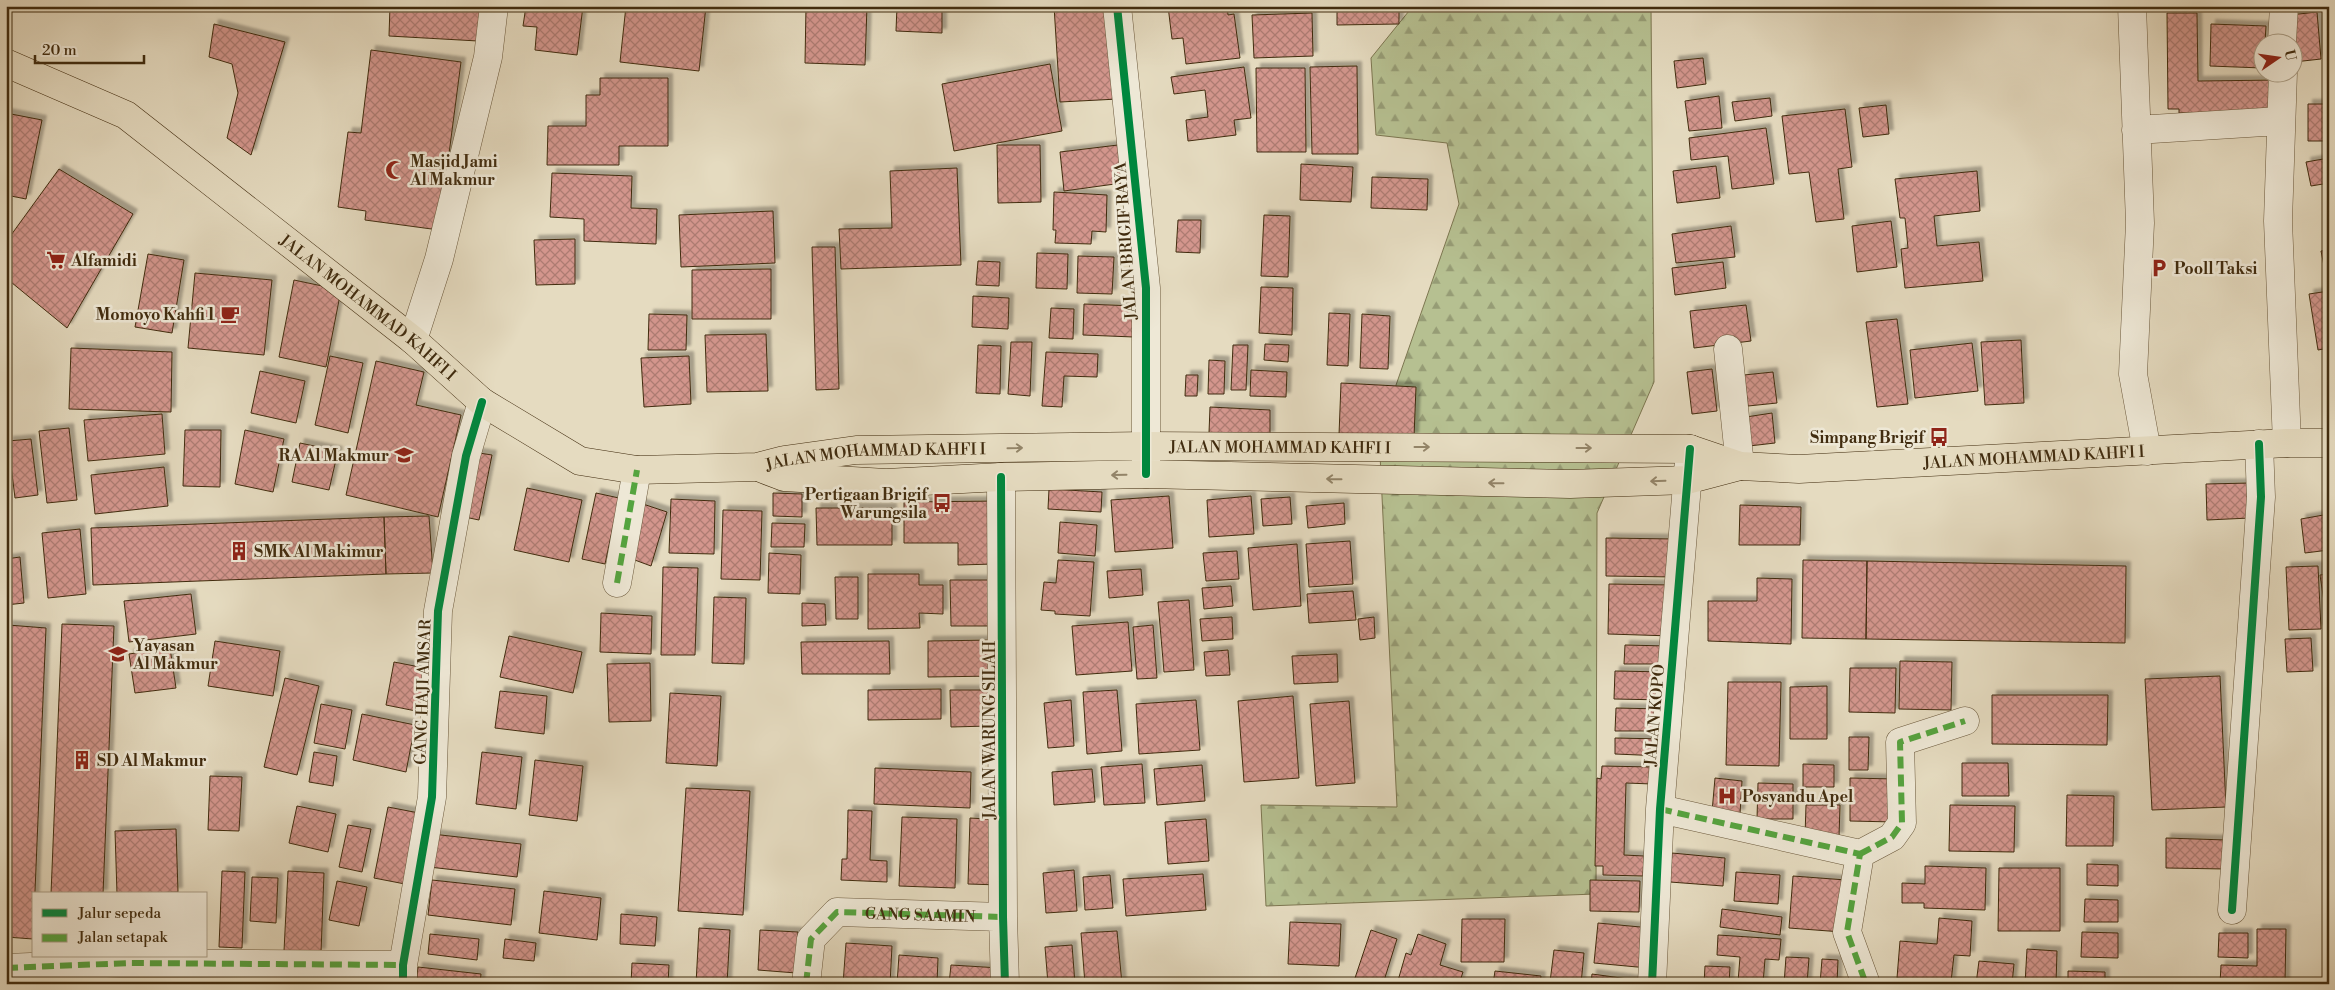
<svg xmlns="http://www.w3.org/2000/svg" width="2335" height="990" font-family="'Libre Bodoni',serif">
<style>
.forest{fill:url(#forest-firs);stroke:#7c7650}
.building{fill:url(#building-cross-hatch);stroke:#412c0f;filter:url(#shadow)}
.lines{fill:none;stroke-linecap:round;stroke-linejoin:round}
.minor-casing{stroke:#6a583b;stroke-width:29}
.major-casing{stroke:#412c0f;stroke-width:29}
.minor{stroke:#eee8d6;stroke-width:28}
.major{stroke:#e5dbc0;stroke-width:28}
.quiet{stroke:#55a43f;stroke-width:6;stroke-dasharray:12 6;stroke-linecap:butt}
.cycleway-casing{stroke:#eee8d6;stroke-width:11}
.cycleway{stroke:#00873e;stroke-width:8}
.oneway{stroke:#938468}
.labels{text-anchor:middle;stroke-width:5;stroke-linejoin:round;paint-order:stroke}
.poi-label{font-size:16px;font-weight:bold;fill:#412c0f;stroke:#eee8d6;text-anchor:start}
.street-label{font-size:16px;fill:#412c0f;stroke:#eee8d6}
</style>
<defs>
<pattern id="forest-firs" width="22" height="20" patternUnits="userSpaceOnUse" patternTransform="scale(1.25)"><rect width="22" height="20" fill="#b6c091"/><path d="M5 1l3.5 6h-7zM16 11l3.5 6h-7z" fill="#969c75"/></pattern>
<pattern id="building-cross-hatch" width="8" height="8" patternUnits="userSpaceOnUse" patternTransform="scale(1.25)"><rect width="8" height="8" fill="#d3968d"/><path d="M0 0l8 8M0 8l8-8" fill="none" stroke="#ad7b72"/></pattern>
<filter id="shadow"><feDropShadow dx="4.5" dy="-4.5" stdDeviation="1" flood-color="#0004"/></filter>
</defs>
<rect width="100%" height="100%" fill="#e5dbc0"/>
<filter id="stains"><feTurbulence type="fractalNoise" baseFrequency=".004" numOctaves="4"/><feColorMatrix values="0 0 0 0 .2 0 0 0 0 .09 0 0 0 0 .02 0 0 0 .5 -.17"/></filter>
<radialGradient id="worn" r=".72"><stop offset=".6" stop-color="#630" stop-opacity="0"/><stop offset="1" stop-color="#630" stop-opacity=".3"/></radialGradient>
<!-- forest -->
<path class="forest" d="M1413,6H1651L1654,382L1597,513L1596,894L1266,906L1261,805L1397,807L1379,434L1459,204L1447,143L1376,135L1371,58Z"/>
<!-- building -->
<path class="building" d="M390,6H480L478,41L389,36Z
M526,6H583L577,55L535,50L537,27L523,26Z
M626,6H706L699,71L620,62Z
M806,6H867L865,65L805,63Z
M897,6H942V33L896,31Z
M1054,6H1112L1118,99L1060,102Z
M1168,6H1227L1228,15L1234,14L1240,58L1186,64L1183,38L1172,39Z
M1337,6H1399V24L1337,25Z
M2317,12L2321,59L2294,62L2290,15Z
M1312,13L1313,56L1254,58L1252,15Z
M2167,13H2197L2198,81L2280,80V112L2179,113V109H2168Z
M214,24L285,42L251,155L227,138L238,93L232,64L209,57Z
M2211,24L2266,26L2265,42H2262V68L2210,66Z
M371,50L461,62L439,230L365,220L366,211L338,207L348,132L361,133Z
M1703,58L1706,84L1677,88L1674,61Z
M1050,64L1062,131L954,151L942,84Z
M1357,66L1358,154H1312L1310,67Z
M1244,67L1251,118L1234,120L1236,135L1188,141L1186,120L1208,117L1205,90L1174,94L1171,77Z
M1256,68H1305L1306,152H1257Z
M600,78H668V146H619V165H547L548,126H586V95H600Z
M1719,96L1722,128L1689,131L1685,101Z
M1770,98L1772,116L1735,121L1732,102Z
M2308,104H2329V141H2308Z
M1886,105L1889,134L1863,137L1859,108Z
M1845,109L1852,167L1838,169L1844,219L1816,222L1809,172L1789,174L1782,116Z
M6,113L42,120L26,199L6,195Z
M1766,128L1774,184L1732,189L1728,156L1691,160L1689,138Z
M997,145H1040L1041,202L998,203Z
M1118,145L1122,183L1064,191L1060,152Z
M2329,158V183L2311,186L2306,162Z
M1301,164L1353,167L1351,202L1300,200Z
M1716,166L1720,198L1677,203L1673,171Z
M957,168L961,265L841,269L839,229L892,228L890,171Z
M59,169L133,214L67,328L6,278V242Z
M1977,171L1980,211L1934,216L1937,246L1979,242L1983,281L1905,288L1901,249L1908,248L1905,218H1900L1895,179Z
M552,173L632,176L631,208L657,209L656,244L584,241V219L550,217Z
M1372,177L1428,179L1427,210L1371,208Z
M1054,192L1107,195L1106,232L1092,231L1091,244L1055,243L1056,230H1053Z
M773,211L775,263L681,267L679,215Z
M1264,215L1290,216L1288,277L1261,276Z
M1178,220H1201L1200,253L1176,252Z
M1891,221L1897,267L1857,272L1852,226Z
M1731,226L1735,257L1676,263L1672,234Z
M575,239V284L536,285L534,240Z
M812,247H835L839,389L816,390Z
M2329,250V270L2325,271L2321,251Z
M1037,253L1068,254L1067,289L1036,288Z
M148,254L184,260L172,333L135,327Z
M1078,256L1114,257L1112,294L1077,293Z
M978,261L1000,262L999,286L976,285Z
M1723,262L1726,288L1675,295L1672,268Z
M771,269V319H692V270Z
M195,273L272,280L264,355L188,348Z
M294,280L341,290L326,367L279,357Z
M1261,287L1293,288L1292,335L1259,333Z
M2329,291V348L2318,350L2309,294Z
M973,296L1009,298L1008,329L972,327Z
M1084,304L1135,306L1134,337L1083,335Z
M1746,305L1751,341L1694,348L1690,311Z
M1051,308L1074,309L1073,339L1049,338Z
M1329,313L1350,314L1348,366L1327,365Z
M649,314L687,315L686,350H648Z
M1362,314L1390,316L1388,369L1360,368Z
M1897,319L1908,404L1877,407L1866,322Z
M766,334L768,391L707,392L705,335Z
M2021,340L2024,403L1985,405L1981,342Z
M1011,342H1032L1030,396L1008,394Z
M1972,343L1978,391L1915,398L1910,350Z
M1265,344L1289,345L1288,362L1264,360Z
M978,345L1001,346L1000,394L976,393Z
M1233,345H1248L1246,390H1231Z
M71,348L172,352L171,412L69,409Z
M1046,352L1098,354L1097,377L1064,376L1062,407L1042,406Z
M330,356L363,363L348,433L315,425Z
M689,356L691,404L644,407L641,358Z
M1209,360L1225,361L1224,394H1208Z
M376,361L424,372L416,405L461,415L438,517L346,495Z
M2324,364H2329V394Z
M1712,369L1717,411L1692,414L1687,372Z
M1251,370L1287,372L1286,397L1250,396Z
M260,371L305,381L296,423L251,413Z
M1773,372L1777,403L1748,406L1744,375Z
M1186,375H1198L1197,396H1185Z
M1341,383L1416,387L1414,437L1339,435Z
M1210,407L1270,410V436L1209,433Z
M1772,413L1775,443L1749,446L1746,417Z
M162,414L165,454L88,461L84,420Z
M69,428L77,500L47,503L39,431Z
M185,430H221L220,487L183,486Z
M245,430L284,439L273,492L235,484Z
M31,439L38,495L15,498L8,441Z
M300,443L338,451L329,490L292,482Z
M473,452L492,455L479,520L460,516Z
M164,467L168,506L95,514L91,475Z
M2250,483V518L2207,520L2206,484Z
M527,488L582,500L569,562L514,550Z
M1049,489L1102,492L1101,512L1048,509Z
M596,493L619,498L605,564L582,559Z
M773,493L802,494V517L773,516Z
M1169,496L1173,548L1115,552L1111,500Z
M1251,496L1254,534L1209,537L1207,500Z
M1290,497L1292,524L1263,526L1261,499Z
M671,499L715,501L714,554L669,553Z
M1000,501L995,564L958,565V543H904V502Z
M640,503L667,512L651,566L624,556Z
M1344,503L1345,524L1308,528L1306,506Z
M1740,505L1801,507L1800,545H1739Z
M816,508H892V545H817Z
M723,510L762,511L760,580L721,579Z
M2329,514V550L2305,553L2301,519Z
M429,516L433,573L386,574L384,517Z
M384,517L386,574L93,585L91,528Z
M1060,522L1097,525L1095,556L1058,553Z
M772,523L805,524L804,547H771Z
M80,529L86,594L48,598L42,533Z
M1606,538L1675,539V577L1606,576Z
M1350,541L1353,584L1309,587L1306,544Z
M1297,544L1301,606L1253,610L1248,548Z
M1237,551L1239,579L1206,581L1203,553Z
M769,553L801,555L800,594L768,593Z
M20,557L24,603L6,605V559Z
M1058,560L1094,562L1090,616L1055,614V611L1041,610L1044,582L1056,583Z
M1803,560L1867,561L1866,639L1802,638Z
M1867,561L2126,566L2125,643L1866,639Z
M2318,566L2321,629L2289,630L2286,567Z
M663,567L698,568L695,655H661Z
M1141,569L1143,595L1109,598L1107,571Z
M868,574H919V585H943V614L919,613L920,628L868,629Z
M2329,574V629H2328L2320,575Z
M835,577H858V619H836Z
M1757,578L1792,579L1791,644L1708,641V601H1757Z
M950,580H1000L1001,626H951Z
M1609,584L1672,585V636L1608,634Z
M1231,586L1233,606L1204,609L1202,588Z
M1353,591L1356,620L1309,623L1307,594Z
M191,594L196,634L129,642L124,601Z
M714,597L746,598L744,664L712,663Z
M1189,600L1194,670L1164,672L1158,602Z
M802,603L825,604L826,625L802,626Z
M601,613L652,616L651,654L600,652Z
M1232,617L1233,639L1202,641L1200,619Z
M1374,617L1375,638L1360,640L1358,619Z
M1128,622L1132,671L1076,675L1072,626Z
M62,624L114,626L103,894H51Z
M8,625L46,628L33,939L6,937V674Z
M1153,625L1157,678L1137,679L1133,627Z
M509,636L582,652L573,693L500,677Z
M2311,638L2313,671L2287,672L2285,639Z
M996,640L997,676L928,677V641Z
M215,641L280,651L273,696L208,686Z
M889,641L890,674H802L801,642Z
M1625,645L1667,646L1666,664H1624Z
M170,648L176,688L135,693L129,654Z
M1228,650L1230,675L1206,676L1204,652Z
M1337,654L1338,682L1294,684L1292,656Z
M1900,661L1952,662L1951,710L1899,709Z
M394,662L430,669L421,712L386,705Z
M650,663L651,721L609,722L607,664Z
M1850,668H1896L1895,713L1849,712Z
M1615,671L1667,672L1666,700L1614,699Z
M2220,676L2226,807L2152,810L2145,679Z
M285,678L319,686L297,775L264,767Z
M1728,682H1781L1779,766L1726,765Z
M1827,686V739H1790V687Z
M941,689V719L868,720V690Z
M950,690H989V726L951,727Z
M1117,690L1122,751L1087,754L1083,692Z
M500,691L547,696L544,734L495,728Z
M670,693L721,696L717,766L666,763Z
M1992,695H2108L2107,745L1992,744Z
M1293,696L1299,778L1244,782L1238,701Z
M1071,700L1074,746L1048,748L1044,703Z
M1196,700L1200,750L1139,754L1136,704Z
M1349,701L1355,783L1316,786L1310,704Z
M321,704L352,710L345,749L314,743Z
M1616,708L1662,709L1661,731H1615Z
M362,714L415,725L406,772L353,760Z
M1849,737H1869L1868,770H1849Z
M1615,738L1663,739V756L1615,754Z
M314,752L337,756L333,786L309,782Z
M482,752L522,757L516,809L476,804Z
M535,760L583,766L577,821L529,815Z
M1962,763H2008L2009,796H1962Z
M1142,764L1145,803L1104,805L1101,767Z
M1803,764L1834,765V787H1803Z
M1202,765L1205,801L1157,805L1154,769Z
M1602,766L1652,767V784L1626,783L1624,855L1644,856L1643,876L1603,875V866H1595L1597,778L1601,779Z
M875,768L971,772L970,808L874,804Z
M1092,769L1095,802L1054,805L1052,772Z
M210,776L242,777L239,831L208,830Z
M1715,778L1742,781L1740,814L1712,812Z
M1850,778L1896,779L1895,822L1850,821Z
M1758,783L1793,784V819H1757Z
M686,788L750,791L743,915L678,911Z
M2067,795L2114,796L2113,846H2066Z
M1806,805H1840L1839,837L1805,836Z
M1950,805L2015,806L2014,852L1949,851Z
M297,806L336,814L328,852L289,843Z
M388,807L419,813L405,884L374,878Z
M848,810L872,811L870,860L887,861V882L841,880L842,859H847Z
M902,817L957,819L955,888L899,886Z
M970,818L1002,820L1000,885L968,884Z
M1206,819L1209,861L1168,864L1165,822Z
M348,825L371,829L362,872L339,867Z
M176,829L178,892L117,894L115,831Z
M432,834L521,844L517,877L429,867Z
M2166,838L2226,840V869L2166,868Z
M1672,853L1725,858L1723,886L1670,882Z
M2087,864L2118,865V886L2087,885Z
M1925,866L1986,868L1985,910L1924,908V903H1902V883L1925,884Z
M1999,868H2060V931H1998Z
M1074,870L1077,911L1046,913L1043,873Z
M222,871L245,872L242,948L219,947Z
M288,871L324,873L321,953L284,951Z
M1736,872L1780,875L1778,904L1734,901Z
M1203,874L1206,910L1126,916L1123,879Z
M1110,875L1113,908L1085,910L1083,877Z
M1793,876L1846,880L1842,932L1789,928Z
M252,877L278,878L276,923L250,921Z
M432,880L515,889L511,925L428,915Z
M1590,880L1640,881L1639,912L1590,911Z
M337,881L367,887L359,926L329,920Z
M544,891L601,898L597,940L539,933Z
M2085,899L2118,900V922H2084Z
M1722,909L1782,917L1780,935L1720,927Z
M621,914L657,917L655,946L620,944Z
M1939,918L1972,921L1970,956L1954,955L1951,982L1897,978L1900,941L1937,944Z
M1462,919H1505L1504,962H1461Z
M1290,922L1341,924L1339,966L1288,964Z
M1598,923L1651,928L1648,968L1594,963Z
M699,928L730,930L727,984H696Z
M2257,929H2286L2285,984H2220L2221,965L2257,966Z
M760,930L798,932L796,973L758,970Z
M1371,930L1397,939L1383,984H1353Z
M1117,931L1122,984H1085L1081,933Z
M2082,932L2118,933V958L2081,957Z
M2219,933H2248V958L2218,957Z
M430,934L479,939L477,960L428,954Z
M1418,934L1446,944L1440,965L1463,972L1459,984H1397L1406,953L1411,955Z
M1718,935L1781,939L1779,960L1765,959L1763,984L1738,982L1740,957L1717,955Z
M505,939L536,943L534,961L503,958Z
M846,943L892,946L890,984H843Z
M1072,945L1075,984H1048L1045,947Z
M2027,949L2057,951L2056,984H2025Z
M1554,950L1584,953L1581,984L1550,982Z
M899,955L938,958L937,984H897Z
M1786,957L1809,958L1807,984H1784Z
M1822,959L1838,960L1837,984H1820Z
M1979,961L2014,964L2012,984H1976Z
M632,963L669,965L668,984H631Z
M951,965L1000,968L999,984H949Z
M1705,966L1730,967L1729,984H1704Z
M418,967L481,974L480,984H416Z
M1495,971L1541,976L1540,984H1493Z
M2068,971L2105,972V984H2068Z
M1592,974L1643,981L1642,984H1591Z
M314,981V984H275V982Z"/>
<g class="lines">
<!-- minor casing -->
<g class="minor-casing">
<path id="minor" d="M1117,6L1146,288V474
M2132,6L2140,223L2133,374L2147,451
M2282,42L2284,6
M2283,72L2278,221L2287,443
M2136,130L2280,121
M413,340L439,259L488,57L494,6
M1728,349L1740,466
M1001,477L1003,917L1005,984
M617,583L637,470
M1660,809L1860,854L1847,932L1866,984
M1860,854L1892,837L1902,823L1900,742L1965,721
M2232,910L2261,497L2259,444
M6,968L130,963L403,965
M403,984V965L432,797L438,611L466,456L482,402
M806,984L811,939L837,912L1003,917
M1652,984L1660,809L1690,449"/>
</g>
<!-- major casing -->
<g class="major-casing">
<g id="major">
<path id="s1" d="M6,63L126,115L413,340L482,402L580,461L637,470L757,467L784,460L856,450L1146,446L1690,449L1740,466L1799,469L2287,443H2329"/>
<path d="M763,469L784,477L886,483L1001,477L1146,474L1570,484L1687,480L1740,466"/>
</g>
</g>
<!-- minor -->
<use href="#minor" class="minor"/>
<!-- major -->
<use href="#major" class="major"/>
<!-- quiet -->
<g class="quiet">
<path d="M617,583L637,470"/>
<path d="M1660,809L1860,854L1847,932L1866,984"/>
<path d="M1860,854L1892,837L1902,823L1900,742L1965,721"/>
<path d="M6,968L130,963L403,965"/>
<path id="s2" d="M806,984L811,939L837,912L1003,917"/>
</g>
<!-- cycleway casing -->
<g class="cycleway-casing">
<path id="cycleway" d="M1117,6L1146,288V474
M1001,477L1003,917L1005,984
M2232,910L2261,497L2259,444
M403,984V965L432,797L438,611L466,456L482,402
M1652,984L1660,809L1690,449"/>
</g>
<!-- cycleway -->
<use href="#cycleway" class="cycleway"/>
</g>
<!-- one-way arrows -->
<defs><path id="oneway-shaft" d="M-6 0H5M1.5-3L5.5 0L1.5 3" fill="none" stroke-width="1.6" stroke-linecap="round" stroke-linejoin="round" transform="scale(1.25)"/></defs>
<g class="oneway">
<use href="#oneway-shaft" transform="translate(1422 447)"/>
<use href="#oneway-shaft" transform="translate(1015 448) rotate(-1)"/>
<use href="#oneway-shaft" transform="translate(1584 448)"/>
<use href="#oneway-shaft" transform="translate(1119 475) rotate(179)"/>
<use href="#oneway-shaft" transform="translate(1334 479) rotate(-179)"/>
<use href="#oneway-shaft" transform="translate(1658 481) rotate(178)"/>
<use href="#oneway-shaft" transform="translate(1496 483) rotate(-179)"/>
</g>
<!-- icons -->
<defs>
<g id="mosque-bare" transform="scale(1.5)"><path d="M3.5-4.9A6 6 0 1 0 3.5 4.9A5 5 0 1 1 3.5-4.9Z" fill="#8f2418" stroke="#eee8d6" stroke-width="2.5" paint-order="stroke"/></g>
<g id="supermarket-bare" transform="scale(1.5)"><path d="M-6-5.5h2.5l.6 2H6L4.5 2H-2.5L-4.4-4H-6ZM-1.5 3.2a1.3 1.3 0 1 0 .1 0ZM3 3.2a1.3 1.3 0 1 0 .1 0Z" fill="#8f2418" stroke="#eee8d6" stroke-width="2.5" paint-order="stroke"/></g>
<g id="parking-bare" transform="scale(1.5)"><path d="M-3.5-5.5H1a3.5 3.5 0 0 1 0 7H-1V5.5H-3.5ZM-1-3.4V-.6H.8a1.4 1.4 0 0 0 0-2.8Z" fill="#8f2418" stroke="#eee8d6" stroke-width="2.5" paint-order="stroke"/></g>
<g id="cafe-bare" transform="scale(1.5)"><path d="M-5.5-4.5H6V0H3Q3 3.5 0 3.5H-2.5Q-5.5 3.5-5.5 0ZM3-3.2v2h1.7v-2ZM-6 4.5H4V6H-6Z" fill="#8f2418" stroke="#eee8d6" stroke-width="2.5" paint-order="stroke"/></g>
<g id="bus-bare" transform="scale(1.5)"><path d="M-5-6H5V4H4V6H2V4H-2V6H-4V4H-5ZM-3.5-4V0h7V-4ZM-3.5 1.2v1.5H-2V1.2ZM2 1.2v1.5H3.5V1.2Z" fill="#8f2418" stroke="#eee8d6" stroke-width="2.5" paint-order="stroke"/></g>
<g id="school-bare" transform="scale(1.5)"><path d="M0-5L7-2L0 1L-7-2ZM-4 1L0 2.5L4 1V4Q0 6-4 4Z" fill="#8f2418" stroke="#eee8d6" stroke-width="2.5" paint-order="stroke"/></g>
<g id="building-bare" transform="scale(1.5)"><path d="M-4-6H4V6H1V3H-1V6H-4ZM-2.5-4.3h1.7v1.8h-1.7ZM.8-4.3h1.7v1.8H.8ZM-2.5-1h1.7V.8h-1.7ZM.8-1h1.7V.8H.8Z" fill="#8f2418" stroke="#eee8d6" stroke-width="2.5" paint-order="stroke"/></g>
<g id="hospital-bare" transform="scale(1.5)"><path d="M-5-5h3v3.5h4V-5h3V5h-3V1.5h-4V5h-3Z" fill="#8f2418" stroke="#eee8d6" stroke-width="2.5" paint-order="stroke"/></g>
</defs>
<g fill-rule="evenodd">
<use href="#mosque-bare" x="395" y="170"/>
<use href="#supermarket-bare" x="56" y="260"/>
<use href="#parking-bare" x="2159" y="268"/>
<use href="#cafe-bare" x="230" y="314"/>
<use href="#bus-bare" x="1939" y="437"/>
<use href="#school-bare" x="404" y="455"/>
<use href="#bus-bare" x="942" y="503"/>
<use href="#building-bare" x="239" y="551"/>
<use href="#school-bare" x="118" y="654"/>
<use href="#building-bare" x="82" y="760"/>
<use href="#hospital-bare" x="1727" y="796"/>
</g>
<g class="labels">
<!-- poi labels -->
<g class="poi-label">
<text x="410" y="167">Masjid Jami<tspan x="410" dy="18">Al Makmur</tspan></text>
<text x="71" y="266">Alfamidi</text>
<text x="2174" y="274">Pooll Taksi</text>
<text x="215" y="320" text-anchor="end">Momoyo Kahfi 1</text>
<text x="1924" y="443" text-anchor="end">Simpang Brigif</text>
<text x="389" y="461" text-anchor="end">RA Al Makmur</text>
<text x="927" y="500" text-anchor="end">Pertigaan Brigif<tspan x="927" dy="18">Warungsila</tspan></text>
<text x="254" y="557">SMK Al Makimur</text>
<text x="133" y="651">Yayasan<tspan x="133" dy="18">Al Makmur</tspan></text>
<text x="97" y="766">SD Al Makmur</text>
<text x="1742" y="802">Posyandu Apel</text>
</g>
<!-- street labels -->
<g class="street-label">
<text transform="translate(1125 241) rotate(-94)" y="6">JALAN BRIGIF RAYA</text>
<text dy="6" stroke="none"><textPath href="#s1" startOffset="440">JALAN MOHAMMAD KAHFI I</textPath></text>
<text dy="6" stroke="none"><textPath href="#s1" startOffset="1405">JALAN MOHAMMAD KAHFI I</textPath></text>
<text dy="6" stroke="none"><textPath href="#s1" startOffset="2162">JALAN MOHAMMAD KAHFI I</textPath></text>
<text dy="6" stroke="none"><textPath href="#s1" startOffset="1000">JALAN MOHAMMAD KAHFI I</textPath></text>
<text transform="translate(422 692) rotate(-88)" y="6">GANG HAJI AMSAR</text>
<text transform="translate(1654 715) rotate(-85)" y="6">JALAN KOPO</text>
<text transform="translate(989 730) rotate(-90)" y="6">JALAN WARUNG SILAH</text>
<text dy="6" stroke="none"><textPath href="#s2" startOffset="166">GANG SAAMIN</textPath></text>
</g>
</g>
<!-- margin -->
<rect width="2335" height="990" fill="none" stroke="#e5dbc0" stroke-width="25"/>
<rect x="8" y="8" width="2320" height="975" fill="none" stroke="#412c0f" stroke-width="2.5"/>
<rect x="12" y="12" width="2310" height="965" fill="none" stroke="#412c0f"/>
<!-- legend -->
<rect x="32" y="892" width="175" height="65" fill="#eee8d6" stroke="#a99d86"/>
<rect x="42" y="909" width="25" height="8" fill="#00873e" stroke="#a99d86"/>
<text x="78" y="918" font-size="15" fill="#412c0f">Jalur sepeda</text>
<rect x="42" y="934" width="25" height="8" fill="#55a43f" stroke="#a99d86"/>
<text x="78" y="942" font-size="15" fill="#412c0f">Jalan setapak</text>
<!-- north arrow -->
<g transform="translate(2278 58) rotate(77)"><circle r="24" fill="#eee8d6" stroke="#a99d86"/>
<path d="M0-4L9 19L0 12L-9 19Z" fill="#8f2418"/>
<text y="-8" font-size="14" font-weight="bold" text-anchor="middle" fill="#412c0f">U</text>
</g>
<!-- scale -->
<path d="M35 55v8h109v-8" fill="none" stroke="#412c0f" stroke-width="2.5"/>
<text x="42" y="55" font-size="15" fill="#412c0f" stroke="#eee8d6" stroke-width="4" paint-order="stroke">20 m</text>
<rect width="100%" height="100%" filter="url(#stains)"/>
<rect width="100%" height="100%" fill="url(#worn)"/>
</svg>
